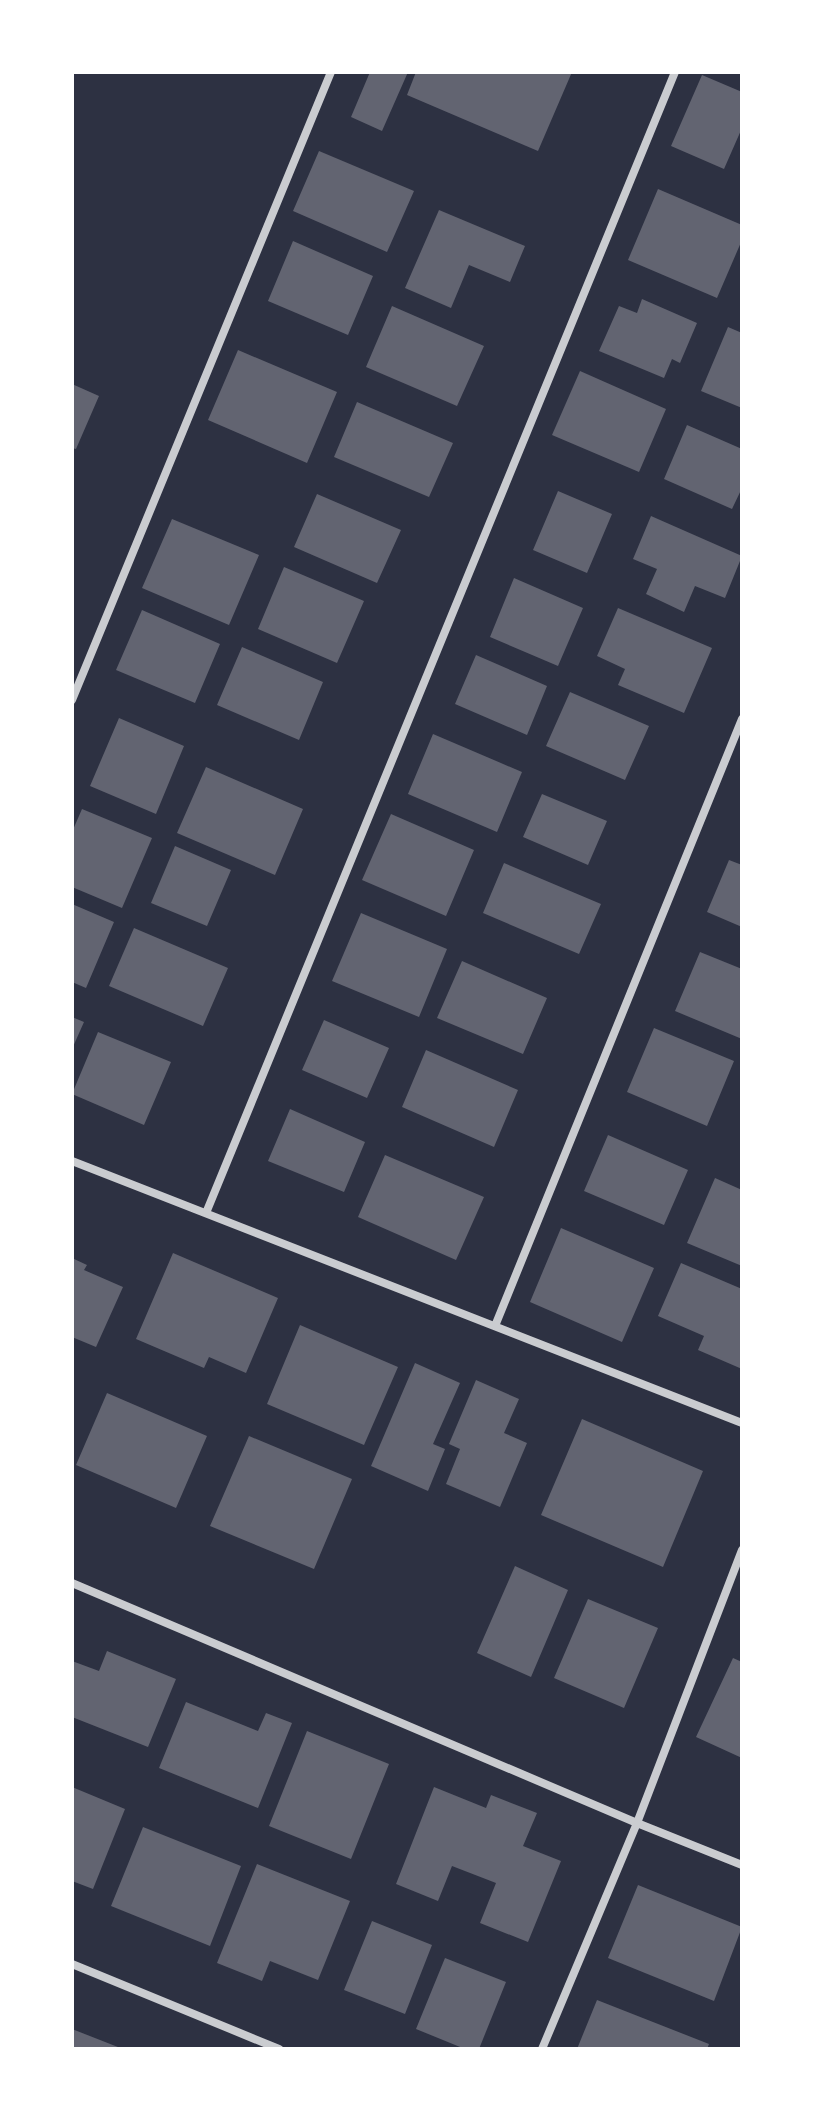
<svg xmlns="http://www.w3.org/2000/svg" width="814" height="2121" font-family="Lora,serif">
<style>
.building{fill:#626471}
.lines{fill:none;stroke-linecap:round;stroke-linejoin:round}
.minor{stroke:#caccd0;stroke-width:8}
</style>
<rect width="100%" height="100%" fill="#2d3142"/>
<!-- building -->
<path class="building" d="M370,72H408L382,131L351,117Z
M416,72H572L538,151L407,95Z
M702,75L742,92V128L724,169L671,146Z
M319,151L414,191L387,252L293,211Z
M658,189L742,225V240L717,298L628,260Z
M439,210L525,246L510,282L469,265L451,308L405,288Z
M293,241L373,276L348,335L268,301Z
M642,299L697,323L680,363L672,359L664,378L599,351L619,306L637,313Z
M392,306L484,346L457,406L366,367Z
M728,327L742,333V408L701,391Z
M238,350L337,392L307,463L208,420Z
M580,371L666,409L639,472L552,435Z
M72,384L99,396L76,449L72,448Z
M357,402L453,443L429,497L334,457Z
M687,425L742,449V488L732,509L664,479Z
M558,491L612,514L587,573L533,550Z
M317,494L401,530L377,583L294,547Z
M651,516L742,556L725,598L695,586L684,612L646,594L657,569L633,559Z
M172,519L259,555L229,625L142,588Z
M284,567L364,601L337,663L258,629Z
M514,578L583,608L558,666L490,637Z
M618,608L712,648L684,713L618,685L625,669L597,656Z
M142,610L220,644L195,703L116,670Z
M242,647L323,682L299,740L217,705Z
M476,655L547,686L527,735L455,704Z
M570,692L649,726L625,780L546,746Z
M119,718L184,746L156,814L90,786Z
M433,734L522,772L497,832L408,794Z
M206,767L303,809L275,875L177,833Z
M542,794L607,821L588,865L523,837Z
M82,809L152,838L122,908L72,887V832Z
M391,814L474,850L446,916L362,880Z
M175,846L231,870L207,926L151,903Z
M729,860L742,865V927L707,912Z
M504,863L601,904L579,954L483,913Z
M72,904L114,922L86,988L72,982Z
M361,913L447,949L419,1017L332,981Z
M134,928L228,968L203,1026L109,986Z
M700,952L742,969V1039L675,1011Z
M462,961L547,998L523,1054L437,1018Z
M72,1017L84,1022L72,1049Z
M324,1020L389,1048L367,1098L302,1070Z
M654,1028L734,1061L707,1126L627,1092Z
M98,1032L171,1062L144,1125L72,1094Z
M426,1050L518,1090L494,1147L402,1107Z
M290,1109L365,1142L344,1192L268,1161Z
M608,1135L688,1170L664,1225L584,1191Z
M385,1155L484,1197L456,1260L358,1217Z
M715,1178L742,1190V1266L687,1243Z
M561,1228L654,1268L622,1342L530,1302Z
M173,1253L278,1298L246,1373L209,1357L204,1368L136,1339Z
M72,1258L87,1265L84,1270L123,1287L96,1347L72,1337Z
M681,1263L742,1289V1369L698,1350L704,1336L658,1316Z
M300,1325L398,1367L364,1445L267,1404Z
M415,1363L460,1383L433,1444L445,1449L428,1491L371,1466Z
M476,1380L519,1399L504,1433L527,1443L500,1507L446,1484L460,1449L449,1444Z
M107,1393L207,1436L176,1508L76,1465Z
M582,1419L703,1471L663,1567L541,1515Z
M249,1436L352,1479L314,1569L210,1526Z
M515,1566L568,1590L531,1677L477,1653Z
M588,1599L658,1628L624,1708L554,1678Z
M107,1651L176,1679L148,1747L72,1717V1661L99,1671Z
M733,1658L742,1662V1758L696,1737Z
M186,1702L258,1731L266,1713L292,1723L258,1808L159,1768Z
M307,1731L389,1764L351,1859L269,1826Z
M72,1787L125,1809L93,1889L72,1881Z
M434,1787L486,1808L491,1795L537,1813L523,1846L561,1861L528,1942L480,1923L496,1883L452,1866L438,1901L396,1884Z
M143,1827L241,1866L210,1946L111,1906Z
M257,1864L350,1901L318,1980L270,1961L262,1981L217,1963Z
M638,1885L742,1927L714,2001L608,1958Z
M372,1921L432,1945L405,2014L344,1990Z
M445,1958L506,1982L479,2049H465L416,2029Z
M597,2000L709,2044L707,2049H577Z
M72,2029L123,2049H72Z"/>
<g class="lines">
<!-- minor -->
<path class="minor" d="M72,700L331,72
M72,1161L742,1423
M206,1213L675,72
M495,1326L742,719
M72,1583L637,1823L742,1865
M72,1964L279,2049
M542,2049L637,1823L742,1550"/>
</g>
<!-- border -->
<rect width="814" height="2121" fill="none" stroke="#ffffff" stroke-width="148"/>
</svg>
